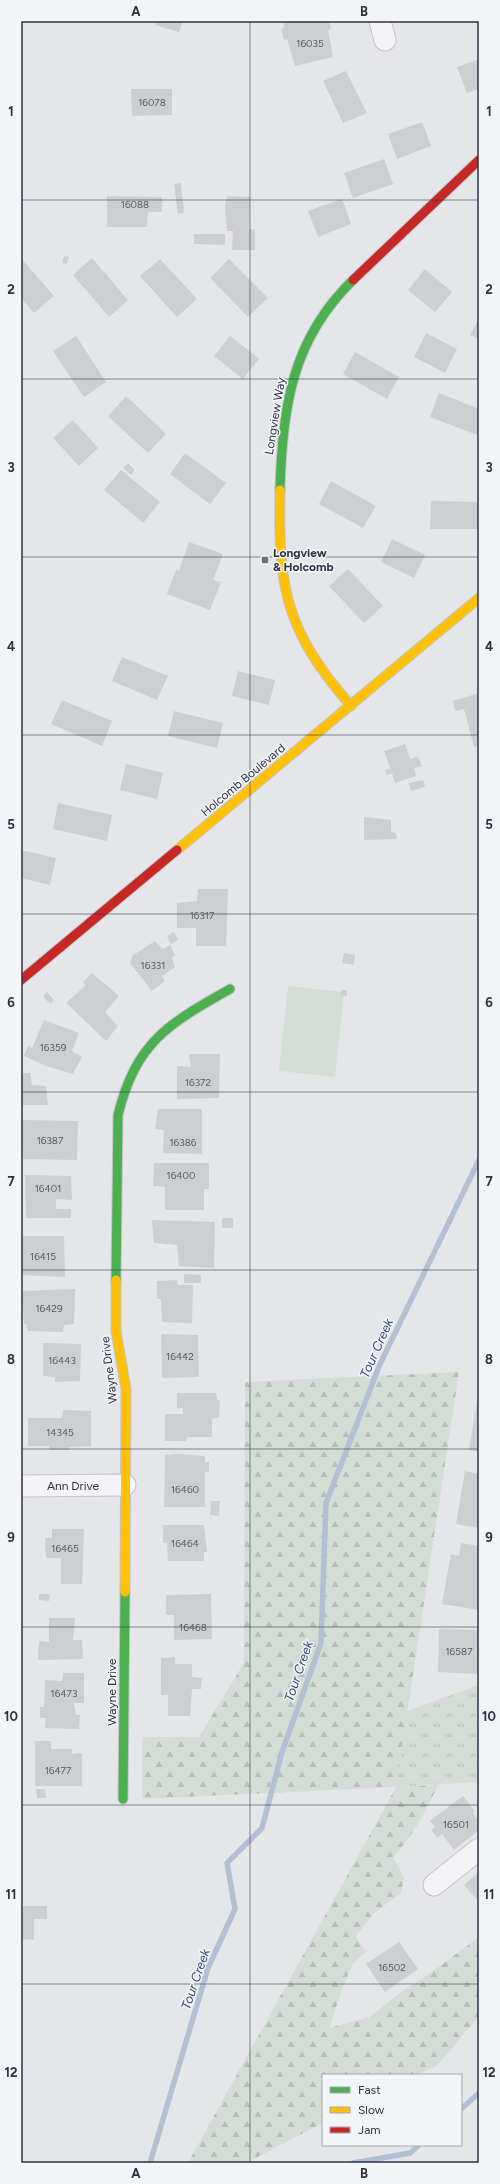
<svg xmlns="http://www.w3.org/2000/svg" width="500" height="2184" font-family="Figtree,sans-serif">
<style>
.grass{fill:url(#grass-tufts)}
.forest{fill:url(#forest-firs)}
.green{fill:#d4ddd5}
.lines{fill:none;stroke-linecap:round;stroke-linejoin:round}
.stream{stroke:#b3c0d4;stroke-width:5.5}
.building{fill:#cdced1}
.street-casing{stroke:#c3c4c7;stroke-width:23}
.fast-casing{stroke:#c3c4c7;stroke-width:11}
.slow-casing{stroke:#c3c4c7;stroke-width:11}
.jam-casing{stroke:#c3c4c7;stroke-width:11}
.street{stroke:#f4f4f6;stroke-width:21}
.fast{stroke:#4caf50;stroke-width:9}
.slow{stroke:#ffc107;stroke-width:9}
.jam{stroke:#c62828;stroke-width:9}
.grid{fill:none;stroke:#2a3243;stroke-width:1;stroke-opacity:0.55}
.poi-dot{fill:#6b717d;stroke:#f3f4f8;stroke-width:1.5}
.labels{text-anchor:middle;stroke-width:3;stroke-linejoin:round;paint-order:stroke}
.number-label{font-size:10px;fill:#545a67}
.street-label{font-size:12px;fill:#2a3243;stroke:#f3f4f8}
.poi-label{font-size:12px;font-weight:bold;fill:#2a3243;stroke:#f3f4f8;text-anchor:start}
.water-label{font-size:13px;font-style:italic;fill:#344d78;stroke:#f3f4f8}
.neatline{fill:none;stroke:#2a3243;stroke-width:1.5}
.grid-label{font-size:13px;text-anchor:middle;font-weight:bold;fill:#2a3243}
</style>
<defs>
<pattern id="grass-tufts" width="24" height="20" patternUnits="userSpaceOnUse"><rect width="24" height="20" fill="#d4ddd5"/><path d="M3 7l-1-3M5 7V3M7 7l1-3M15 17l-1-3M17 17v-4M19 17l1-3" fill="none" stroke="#b6beb8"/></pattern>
<pattern id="forest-firs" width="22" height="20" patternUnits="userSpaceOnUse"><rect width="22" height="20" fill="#d4ddd5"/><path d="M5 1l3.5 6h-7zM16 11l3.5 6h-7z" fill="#b6beb8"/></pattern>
</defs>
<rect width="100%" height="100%" fill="#e5e6e9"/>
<!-- grass -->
<path class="grass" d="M479,1685V1782L396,1787L407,1711Z"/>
<!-- forest -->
<path class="forest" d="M459,1372L396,1787L438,1785C426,1811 413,1836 393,1857L404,1877L401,1893L373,1914L356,1936L366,1952L353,1963L343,1987L329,2028L370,2017L397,1995L433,1971L479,1937V2016L438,2065L417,2075H323V2123L246,2163H188L396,1787L142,1799V1737H199L244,1663L245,1382Z"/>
<!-- green -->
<path class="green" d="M288,986L344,992L335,1077L279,1071Z"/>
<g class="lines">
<!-- stream -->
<path class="stream" d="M461,2109L479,2093
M150,2163L208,1968L235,1909L227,1863L262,1828L282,1752L321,1643L326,1503L380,1364L479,1160
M353,2163L410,2153L419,2145"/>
</g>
<!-- building -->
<path class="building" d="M157,21H183L179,32L155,25Z
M283,21H329L331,29L328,30L333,57L295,66L287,39L284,40L281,29L284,28Z
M479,59V89L467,93L457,67Z
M346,71L367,113L343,123L323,81Z
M131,89H172V115L132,116Z
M422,122L431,146L397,159L388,134Z
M384,159L393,184L353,198L344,173Z
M181,183L184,213L178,214L174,184Z
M107,196L162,197V212H148L147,227H107Z
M227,196L250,197L249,229L255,230V250H232L233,231H227L225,205Z
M342,199L351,224L318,237L308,211Z
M194,234H225V245L194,244Z
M64,256L69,257L67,264L62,263Z
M21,258L54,296L34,313L21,298Z
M92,258L128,300L109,317L73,275Z
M160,259L197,299L177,317L140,276Z
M229,259L268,298L248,317L210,278Z
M425,269L452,292L435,312L408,290Z
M479,318V339L470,335Z
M426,333L457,349L445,373L414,357Z
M76,336L106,382L84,397L53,351Z
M230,336L259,359L243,379L214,356Z
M355,352L399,377L387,399L343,374Z
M439,393L479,409V429L477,435L430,417Z
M126,396L166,434L148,453L108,416Z
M73,420L98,448L79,466L53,438Z
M185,453L226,483L210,504L170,474Z
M128,463L135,470L131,475L123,468Z
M121,470L160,502L143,523L104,490Z
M331,481L376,506L363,528L319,504Z
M431,501L479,502V529H430Z
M392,539L425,555L414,578L381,562Z
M189,542L223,554L213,580L221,582L210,610L167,594L176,570L179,571Z
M348,569L383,606L364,623L329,586Z
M122,657L168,676L157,700L112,681Z
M238,671L275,680L269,705L232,696Z
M479,693V745L474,747L464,709L455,711L453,701Z
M62,700L112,721L102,746L51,724Z
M174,711L223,723L217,748L168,736Z
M405,744L410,759L418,756L422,766L414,768L416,776L395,783L392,773L387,775L385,770L390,768L384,751Z
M126,764L163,773L157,799L120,790Z
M423,780L425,787L411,791L409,783Z
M58,803L112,815L107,841L53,829Z
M364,817L391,820V832L396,833L397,839L364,840Z
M21,850L56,858L50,885L21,878Z
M198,889H228L226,946H196V928H177V903L197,901Z
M174,932L178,940L171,944L167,936Z
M155,941L163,949L170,945L175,955L172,958L175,967L162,976L165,981L152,991L130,963L132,956Z
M344,953L355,955L354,965L342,963Z
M92,973L119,996L105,1012L118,1026L106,1041L66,1003L86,985L83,982Z
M341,990H347V996H341Z
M47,992L54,1000L50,1004L43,996Z
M44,1020L79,1033L72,1051L82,1057L73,1074L46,1066L24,1056L28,1046L32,1048Z
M189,1054H220L219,1098L177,1099V1066L191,1067Z
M21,1073H30L32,1085L46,1086L48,1105H21Z
M158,1109H202V1154L163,1153L164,1130L155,1129Z
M22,1120L78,1121L77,1160L23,1159Z
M154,1163H209V1189H204V1210H165V1187L153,1186Z
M25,1175L71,1176L72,1200L56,1199V1209H71V1218H26Z
M222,1218H233V1228H222Z
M152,1220L215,1222L214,1268L179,1266L177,1245L154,1243Z
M21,1236H64L65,1277L21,1275Z
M184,1274L201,1275V1283H184Z
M177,1280L178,1285H193L192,1323L162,1322L161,1299H157V1281Z
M75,1289L74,1324L64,1325L63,1332L28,1331L26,1324H24L22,1291Z
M161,1334L198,1335L199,1377L162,1378Z
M43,1343L81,1344L80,1381L55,1382V1377L43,1376Z
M177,1393H216L217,1400H220L219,1417L212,1419V1437H187L186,1441H165V1414H183V1408H177Z
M477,1401H479V1452L469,1450Z
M63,1410L91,1411V1446L69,1447V1450H49V1446H28V1418H62Z
M177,1454L205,1456V1462H209V1472H205V1507H164L165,1455Z
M465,1471L479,1474V1528L456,1524Z
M211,1501H220L219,1516L210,1515Z
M163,1525H204L207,1552H204V1561H168L167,1543H163Z
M52,1529H84L82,1584H61V1558H46L45,1538H52Z
M461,1543L479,1546V1610L442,1604L451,1554L459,1556Z
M39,1594H50L49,1601L39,1600Z
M211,1594L212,1639L174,1640V1615H166V1595Z
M49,1618H75L73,1640H82L83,1659L38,1660L39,1641L49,1642Z
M439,1629L479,1630V1674L438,1672Z
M175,1657V1664H192V1677L202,1678L201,1689H192L190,1716H168V1695H161V1658Z
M63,1673H84V1703H74L76,1715H80L79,1729L45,1728L46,1718H40V1707H44L45,1680L62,1681Z
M35,1741H51V1749H72V1754L82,1753V1786H35Z
M36,1789H45L46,1798H37Z
M463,1796L474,1810L473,1813L479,1821V1830L454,1850L442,1834L438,1838L431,1830L435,1827L430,1821Z
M479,1872V1902L464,1885Z
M21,1906H47V1919H34V1940L21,1939Z
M399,1942L418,1969L385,1992L366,1964Z"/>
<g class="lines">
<!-- street casing -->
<g class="street-casing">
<path id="street" d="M380,21L385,40
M21,1486L125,1485
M434,1885L479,1849"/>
</g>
<!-- fast casing -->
<g class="fast-casing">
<path id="fast" d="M280,490C282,408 292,339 353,280
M116,1280L118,1115C136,1042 168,1024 230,989
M123,1799L125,1592"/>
</g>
<!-- slow casing -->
<g class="slow-casing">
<path id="slow" d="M280,490C278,588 285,630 351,706
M177,850L479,598
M116,1280V1331L126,1389L125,1592"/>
</g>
<!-- jam casing -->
<g class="jam-casing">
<path id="jam" d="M353,280L479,160
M21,980L177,850"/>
</g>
<!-- street -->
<use href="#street" class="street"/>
<!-- fast -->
<use href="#fast" class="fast"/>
<!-- slow -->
<use href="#slow" class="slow"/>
<!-- jam -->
<use href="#jam" class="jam"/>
</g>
<!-- grid -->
<path class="grid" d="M250,21V2163M21,200H479M21,379H479M21,557H479M21,735H479M21,914H479M21,1092H479M21,1270H479M21,1449H479M21,1627H479M21,1805H479M21,1984H479"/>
<!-- markers -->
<rect class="poi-dot" x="261" y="556" width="8" height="8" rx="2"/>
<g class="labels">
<!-- number labels -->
<g class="number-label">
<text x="310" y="47">16035</text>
<text x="152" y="106">16078</text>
<text x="135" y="208">16088</text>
<text x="202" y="919">16317</text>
<text x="153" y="969">16331</text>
<text x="53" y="1051">16359</text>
<text x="198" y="1086">16372</text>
<text x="50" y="1144">16387</text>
<text x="183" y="1146">16386</text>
<text x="181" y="1179">16400</text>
<text x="48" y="1192">16401</text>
<text x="43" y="1260">16415</text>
<text x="49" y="1312">16429</text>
<text x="180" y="1360">16442</text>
<text x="62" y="1364">16443</text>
<text x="60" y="1436">14345</text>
<text x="185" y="1493">16460</text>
<text x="185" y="1547">16464</text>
<text x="65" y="1552">16465</text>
<text x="193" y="1631">16468</text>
<text x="459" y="1655">16587</text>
<text x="64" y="1697">16473</text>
<text x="58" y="1774">16477</text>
<text x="456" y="1828">16501</text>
<text x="392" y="1971">16502</text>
</g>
<!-- street labels -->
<g class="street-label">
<text transform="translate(275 416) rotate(-81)" y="4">Longview Way</text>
<text transform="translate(243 780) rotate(-40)" y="4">Holcomb Boulevard</text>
<text transform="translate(109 1370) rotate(-97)" y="4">Wayne Drive</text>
<text x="73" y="1490">Ann Drive</text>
<text transform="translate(112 1692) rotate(-90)" y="4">Wayne Drive</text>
</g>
<!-- poi labels -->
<g class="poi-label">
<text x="273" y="557">Longview<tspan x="273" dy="14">&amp; Holcomb</tspan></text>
</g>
<!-- water labels -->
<g class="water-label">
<text transform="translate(376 1348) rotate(-66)" y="5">Tour Creek</text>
<text transform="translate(298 1671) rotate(-71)" y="5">Tour Creek</text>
<text transform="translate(195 1979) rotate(-71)" y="5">Tour Creek</text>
</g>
</g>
<!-- border -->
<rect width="500" height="2184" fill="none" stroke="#f3f4f8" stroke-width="44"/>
<!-- legend -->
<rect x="322" y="2074" width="140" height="72" fill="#f3f4f8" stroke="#a3a6b0"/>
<rect x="330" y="2087" width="20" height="6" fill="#4caf50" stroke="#a3a6b0"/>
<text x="358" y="2094" font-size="12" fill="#2a3243">Fast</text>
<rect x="330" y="2107" width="20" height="6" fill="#ffc107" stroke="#a3a6b0"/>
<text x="358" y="2114" font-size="12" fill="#2a3243">Slow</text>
<rect x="330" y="2127" width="20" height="6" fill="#c62828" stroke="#a3a6b0"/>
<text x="358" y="2134" font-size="12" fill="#2a3243">Jam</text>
<rect x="22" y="22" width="456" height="2140" class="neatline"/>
<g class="grid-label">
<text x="136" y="16">A</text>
<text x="364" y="16">B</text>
<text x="11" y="116">1</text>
<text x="489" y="116">1</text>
<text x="11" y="294">2</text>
<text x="489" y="294">2</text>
<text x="11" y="472">3</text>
<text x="489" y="472">3</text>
<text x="11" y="651">4</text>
<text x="489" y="651">4</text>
<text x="11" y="829">5</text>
<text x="489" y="829">5</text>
<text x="11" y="1007">6</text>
<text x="489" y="1007">6</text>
<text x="11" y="1186">7</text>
<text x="489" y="1186">7</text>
<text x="11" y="1364">8</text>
<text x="489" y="1364">8</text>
<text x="11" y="1542">9</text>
<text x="489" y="1542">9</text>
<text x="11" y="1721">10</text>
<text x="489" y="1721">10</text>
<text x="11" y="1899">11</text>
<text x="489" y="1899">11</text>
<text x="11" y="2077">12</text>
<text x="489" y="2077">12</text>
<text x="136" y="2178">A</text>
<text x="364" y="2178">B</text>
</g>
</svg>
